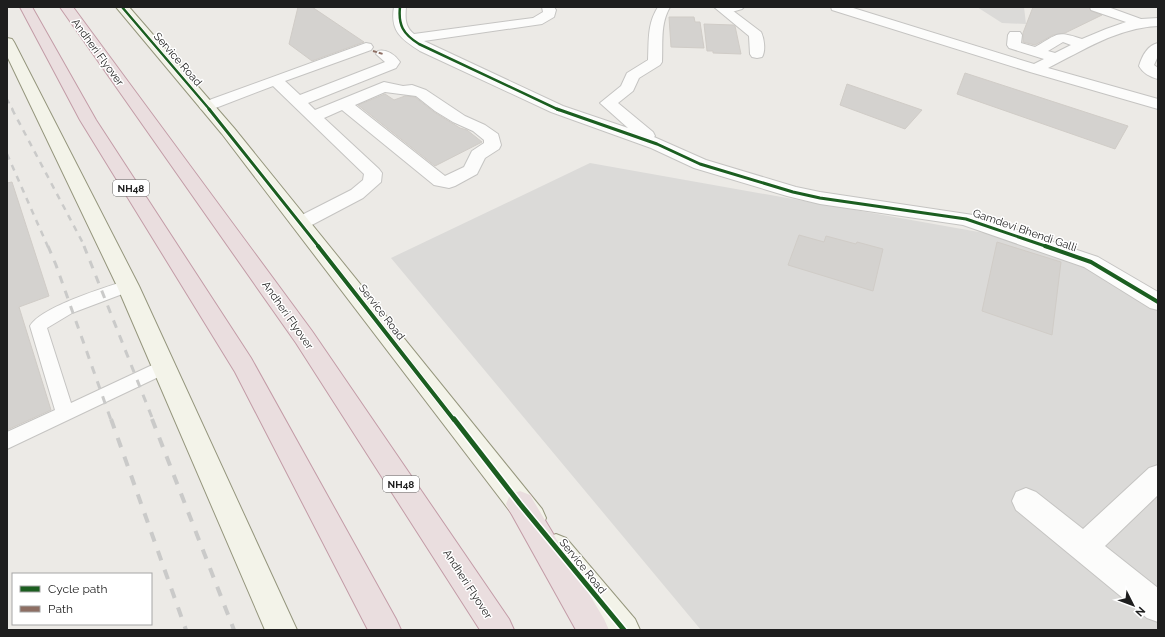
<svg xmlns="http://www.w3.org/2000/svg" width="1165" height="637" font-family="Raleway,sans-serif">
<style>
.residential{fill:#dbdad8}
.building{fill:#d4d2cf;stroke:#d0ccc7}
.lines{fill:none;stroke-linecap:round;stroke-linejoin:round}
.lane-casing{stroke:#c5c4c2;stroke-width:2}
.street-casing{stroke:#c5c4c2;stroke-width:2}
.secondary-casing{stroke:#95967d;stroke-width:2}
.highway-casing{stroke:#c39ca7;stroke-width:2}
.lane{fill:#fcfcfb;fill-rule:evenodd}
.street{fill:#fcfcfb;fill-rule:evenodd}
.secondary{fill:#f3f3e9;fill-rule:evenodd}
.highway{fill:#eadedf;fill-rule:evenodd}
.rail-far3{stroke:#cacac9;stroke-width:2;stroke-dasharray:5 5;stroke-linecap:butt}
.rail-far2{stroke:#cacac9;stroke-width:2.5;stroke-dasharray:6 6;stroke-linecap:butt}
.rail-far1{stroke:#cacac9;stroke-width:3;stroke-dasharray:8 8;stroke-linecap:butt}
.rail{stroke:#cacac9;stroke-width:4;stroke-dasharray:10 10;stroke-linecap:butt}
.quiet{stroke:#8d6e63;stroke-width:2;stroke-dasharray:4 2;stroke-linecap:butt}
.cycleway-far3-casing{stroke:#fff;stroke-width:4}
.cycleway-far2-casing{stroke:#fff;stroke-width:5}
.cycleway-far1-casing{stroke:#fff;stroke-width:6}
.cycleway-casing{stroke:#fff;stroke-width:8}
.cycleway-far3{stroke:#1b5e20;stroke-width:2.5}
.cycleway-far2{stroke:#1b5e20;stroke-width:3}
.cycleway-far1{stroke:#1b5e20;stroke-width:4}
.cycleway{stroke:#1b5e20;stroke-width:5}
.labels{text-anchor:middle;stroke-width:3;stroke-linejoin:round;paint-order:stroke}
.shield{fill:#fff;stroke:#626262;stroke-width:1}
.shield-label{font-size:10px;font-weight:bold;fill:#1e1e1e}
.street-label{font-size:11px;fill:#1e1e1e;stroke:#fff}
</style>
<rect width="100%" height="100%" fill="#eceae6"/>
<!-- residential -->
<path class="residential" d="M977,7H1024L1026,24L1002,23Z
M590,163L1007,237L1158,297V630H701L391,258Z"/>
<!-- building -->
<path class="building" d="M298,7H312L364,42L312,61L289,44Z
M1033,7H1089L1091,11L1102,15L1065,33L1053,35L1035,45L1023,42V33Z
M669,17H694L695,22H700L704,48L671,47Z
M704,24L733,25L735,26L741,54L713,53V51H707Z
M965,73L1128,126L1115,149L957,94Z
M847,84L922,110L905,129L840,105Z
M385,94L394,100L405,96L415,97L434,112L460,128L467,130L482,142L435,166L358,105Z
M12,182L49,296L19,307L51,410L7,430V183Z
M799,235L824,242L826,236L856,244L857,242L883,249L873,291L788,265Z
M997,242L1061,262L1052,335L982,311Z"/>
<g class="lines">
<!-- lane casing -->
<g class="lane-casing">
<path id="lane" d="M729,7H744L742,9L725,14L720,11L722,9Z
M128,280L133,282L136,286L133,290L72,313L47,328L71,403L163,360L169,362L172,367L169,372L7,449V432L55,410L30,326C41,307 106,287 128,280Z"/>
</g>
<!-- street casing -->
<g class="street-casing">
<path id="street" d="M394,7H406C405,18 405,27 414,34L533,18L543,12L542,7H554L556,10L554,17L542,24L424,41L563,106L628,128L600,103L621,86L627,73L648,60C649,41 647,24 658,7H670C660,24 663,43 662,62L660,65L639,78L633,91L618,103L653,132L655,136L654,137L706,160L796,187L820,192L973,215L1098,257L1158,292V310L1150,308L1084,267L963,225L820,204L787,196L694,168L651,148L551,112L420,51C401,39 390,31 394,7Z
M714,7H728L761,32C764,38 766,51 762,57L757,58L752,57L750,54L749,36Z
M831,7H850L1034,64L1044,59L1009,48L1007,45L1008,35L1010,32H1020L1022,35L1021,43L1035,47C1058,34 1056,30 1082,39L1106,29L1126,22L1091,10L1090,7H1108L1141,19L1158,18V26C1117,28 1084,50 1048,68L1158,99V109L1030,72L832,10ZM1063,42L1071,45L1055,53L1048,51Z
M366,43L371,44L373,47L371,50L285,81L300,95L385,62L376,54L378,51C387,49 395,55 400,62L396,68L308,103L315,110L379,84L384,82L403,86L412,85L426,90L465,116L485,125L498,134L501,145L499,149L485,158L477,174L455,186L449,188L434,185L342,110L324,118L379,169L382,173L381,182L363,198L308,227L301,229L294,227L291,223L294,219L351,190L363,180L364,174L273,86L213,109L207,111L201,109L199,106L201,103ZM385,92L416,96L435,111L453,122L473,131L484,140V143L472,151L464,167L445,176L355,105Z
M1158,43V56L1154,65L1158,68V79C1150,77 1143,73 1139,66C1142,56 1148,45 1158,43Z
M1158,465V495L1105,546L1158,588V622L1147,618L1016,510L1012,501L1016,492L1026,488L1036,492L1083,529L1149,468Z"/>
</g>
<!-- secondary casing -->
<g class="secondary-casing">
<path id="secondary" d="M116,7H129L234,128L542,509L546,518L542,527L532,531L522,527L222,134Z
M7,38L12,39L14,42L139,286L297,630H265L117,286L7,56Z
M556,534L566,538L635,619L640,630H604L546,558L542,548L546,538Z"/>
</g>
<!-- highway casing -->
<g class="highway-casing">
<path id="highway" d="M20,7H32L96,120L251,358L396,619L401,630H368L235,372L80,120Z
M60,7H73L312,331L509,619L514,630H480L296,343Z
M520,491L530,495L604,619L609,630H576L506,504L510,495Z"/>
</g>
<!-- lane -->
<use href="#lane" class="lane"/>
<!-- street -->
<use href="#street" class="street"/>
<!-- secondary -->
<use href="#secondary" class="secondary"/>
<!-- highway -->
<use href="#highway" class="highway"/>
<!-- rail-far3 -->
<path class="rail-far3" d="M7,99L13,110"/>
<!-- rail-far2 -->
<path class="rail-far2" d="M12,109L85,247
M7,154L48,247"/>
<!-- rail-far1 -->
<path class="rail-far1" d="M48,246L56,265L111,420
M84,246L153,420"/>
<!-- rail -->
<path class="rail" d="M111,419L186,630
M152,419L234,630"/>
<!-- quiet -->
<path class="quiet" d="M373,51L383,54"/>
<!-- cycleway-far3 casing -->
<g class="cycleway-far3-casing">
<path id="cycleway-far3" d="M122,7L210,110
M400,7C398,25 403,34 419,44L559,110"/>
</g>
<!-- cycleway-far2 casing -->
<g class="cycleway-far2-casing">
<path id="cycleway-far2" d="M209,109L319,247
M557,109L657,144L700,164L793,192L820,198L966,219L1048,247"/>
</g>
<!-- cycleway-far1 casing -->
<g class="cycleway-far1-casing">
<path id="cycleway-far1" d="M318,246L454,420
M1045,246L1091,262L1158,302"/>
</g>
<!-- cycleway casing -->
<g class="cycleway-casing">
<path id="cycleway" d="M454,419L520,504L624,630"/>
</g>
<!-- cycleway-far3 -->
<use href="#cycleway-far3" class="cycleway-far3"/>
<!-- cycleway-far2 -->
<use href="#cycleway-far2" class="cycleway-far2"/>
<!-- cycleway-far1 -->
<use href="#cycleway-far1" class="cycleway-far1"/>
<!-- cycleway -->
<use href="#cycleway" class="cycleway"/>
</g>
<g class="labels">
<!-- shield labels -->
<g class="shield">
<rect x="113" y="180" width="36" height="16" rx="3"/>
<rect x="383" y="476" width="36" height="16" rx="3"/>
</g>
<g class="shield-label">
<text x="131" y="192">NH48</text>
<text x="401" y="488">NH48</text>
</g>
<!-- street labels -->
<g class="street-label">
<text transform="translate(98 52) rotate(54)" y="4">Andheri Flyover</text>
<text transform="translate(178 59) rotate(49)" y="4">Service Road</text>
<text transform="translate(1025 230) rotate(19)" y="4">Gamdevi Bhendi Galli</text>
<text transform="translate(382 312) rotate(52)" y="4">Service Road</text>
<text transform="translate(288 315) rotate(55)" y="4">Andheri Flyover</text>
<text transform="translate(583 566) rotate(51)" y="4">Service Road</text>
<text transform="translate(468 584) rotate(57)" y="4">Andheri Flyover</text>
</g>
</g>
<!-- border -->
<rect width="1165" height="637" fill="none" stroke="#1e1e1e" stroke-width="16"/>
<!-- legend -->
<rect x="12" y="573" width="140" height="52" fill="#ffffff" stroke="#a5a5a5"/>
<rect x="20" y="586" width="20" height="6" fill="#1b5e20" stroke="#a5a5a5"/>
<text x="48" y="593" font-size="12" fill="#1e1e1e">Cycle path</text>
<rect x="20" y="606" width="20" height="6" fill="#8d6e63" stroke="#a5a5a5"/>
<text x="48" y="613" font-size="12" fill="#1e1e1e">Path</text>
<!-- north arrow -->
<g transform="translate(1133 605) rotate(132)" stroke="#ffffff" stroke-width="3" paint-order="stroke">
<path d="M0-3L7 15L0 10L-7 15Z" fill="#1e1e1e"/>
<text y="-6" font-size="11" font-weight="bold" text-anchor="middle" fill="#1e1e1e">N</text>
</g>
</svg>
